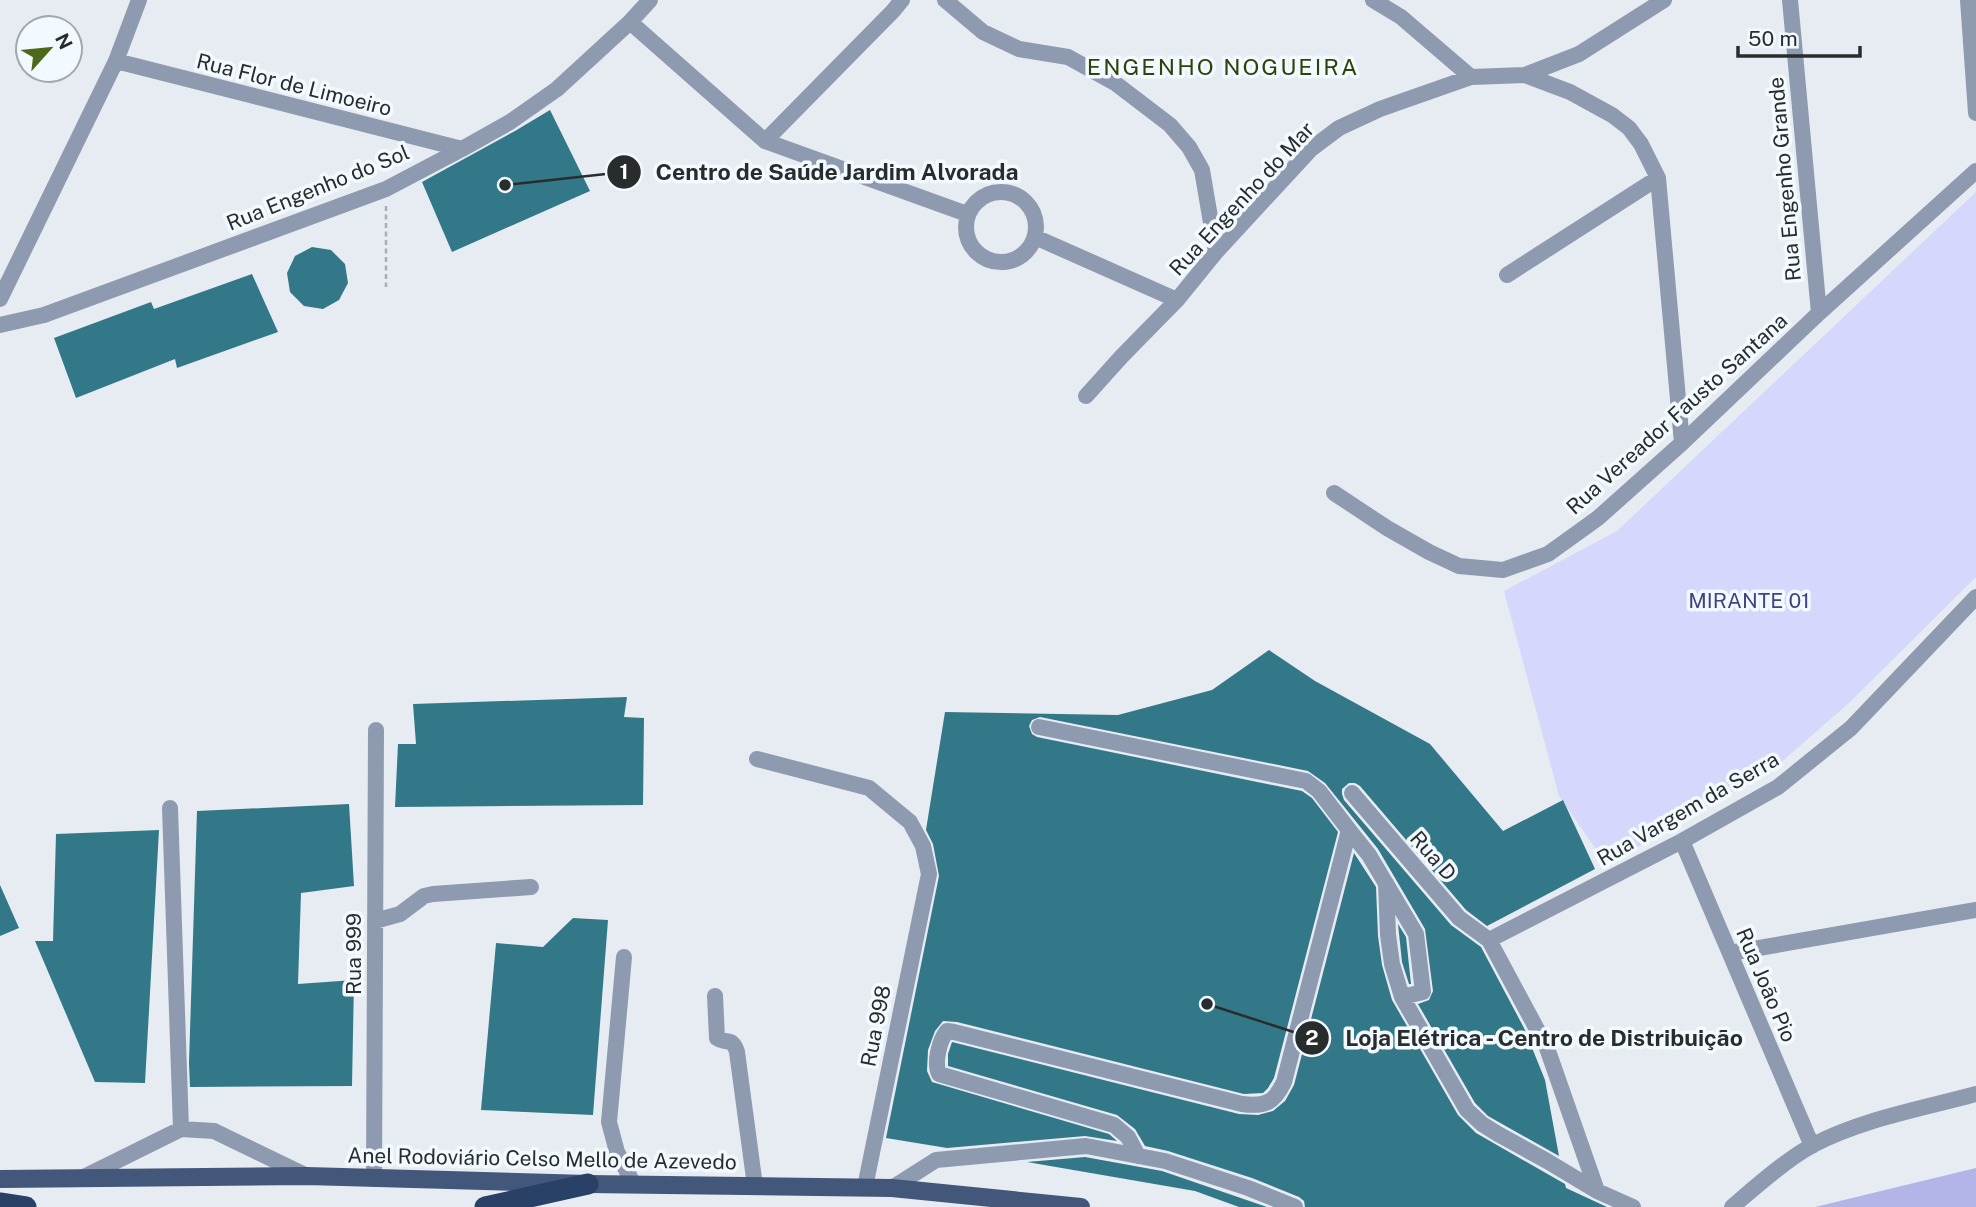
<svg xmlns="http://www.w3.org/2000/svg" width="1976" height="1207" font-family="'Public Sans',sans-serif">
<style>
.green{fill:#d5d7fc}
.forest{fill:#b3b4e8}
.building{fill:#327889}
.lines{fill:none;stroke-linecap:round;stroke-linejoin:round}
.path{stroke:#a8adb0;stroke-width:2.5;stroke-dasharray:5 3.5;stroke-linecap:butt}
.minor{stroke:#8e9aaf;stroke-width:16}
.major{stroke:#43577a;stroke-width:18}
.highway{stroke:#294067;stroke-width:21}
.labels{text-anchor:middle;stroke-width:7;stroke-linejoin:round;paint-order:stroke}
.street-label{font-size:21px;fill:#292c2d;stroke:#f3faff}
.park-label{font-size:21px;fill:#464281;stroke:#f3faff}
.neighbourhood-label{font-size:23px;letter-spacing:2px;fill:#30420c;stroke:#f3faff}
.leader{fill:none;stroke:#292c2d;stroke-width:2.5}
.callout-dot{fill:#292c2d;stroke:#f3faff;stroke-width:2.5}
.mark-label{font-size:21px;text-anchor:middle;font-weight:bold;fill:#fff}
.callout-label{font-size:23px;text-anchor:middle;font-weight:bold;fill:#292c2d;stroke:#f3faff;stroke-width:7;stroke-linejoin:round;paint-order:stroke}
</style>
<rect width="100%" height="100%" fill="#e6ecf1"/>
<!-- green -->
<path class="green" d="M1976,192V577L1850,702L1778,765L1607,865L1559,796L1504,591L1617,531Z"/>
<!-- forest -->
<path class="forest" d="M1976,1168V1207H1815Z"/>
<!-- building -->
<path class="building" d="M550,110L590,191L452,252L422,182L515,131Z
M312,247L331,250L345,264L348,283L339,300L323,309L304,306L290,292L287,273L295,256Z
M252,274L278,332L177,368L175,359L76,398L54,338L151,302L154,309Z
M1269,650L1315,681L1430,744L1503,831L1563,800L1595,869L1487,926L1466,910L1360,786L1355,783H1349L1342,789V794L1344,800L1451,925L1481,947L1524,1028L1545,1080L1559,1156L1488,1116L1475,1103L1418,1004L1429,1000L1433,991L1425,929L1378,849L1325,783L1308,771L1040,717L1032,720L1029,726L1032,734L1037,737L1302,791L1312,798L1338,832L1274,1078L1268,1088L1263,1093L1244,1094L957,1022L943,1021L935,1031L928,1050L927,1071L932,1082L1109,1134L1117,1141L1085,1136L947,1148L886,1138L939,876L933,844L926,830L945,712L1118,715L1212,690Z
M627,697L624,717L644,718L643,805L395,807L398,744H416L413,704Z
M349,804L354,886L301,893L298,984L354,980L352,1086L190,1087L189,1063L197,811Z
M159,830L145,1083L95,1082L35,941H53L56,834Z
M1354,853L1376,887L1378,936L1382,965L1392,1000L1458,1115L1476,1133L1565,1184L1566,1188L1607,1207H1305L1304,1201L1299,1197L1252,1178L1168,1151L1145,1146L1135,1129L1117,1115L948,1066V1054L952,1042L1239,1114L1258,1115L1273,1111L1285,1101L1294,1085Z
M0,885L19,928L0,936Z
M573,918L608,920L593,1115L481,1110L496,943L543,947Z
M1398,924L1406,937L1411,984H1409L1402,962Z
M1085,1157L1162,1171L1267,1207H1239L1195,1191L1027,1162Z"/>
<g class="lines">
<!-- path -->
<path class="path" d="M386,206V287"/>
<!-- minor -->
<path class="minor" d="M945,0L983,32L1019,49L1068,57L1115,83L1170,125L1189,147L1202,170L1216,252
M1373,0L1401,17L1471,77
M1790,0L1819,313
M1968,0L1976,113
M630,22L765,141L967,214
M116,61L462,149
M1525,75L1579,54L1664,0
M765,141L893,11L902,0
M966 227a35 35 0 1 1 70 0a35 35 0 1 1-70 0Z
M1035,237L1177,300
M1507,275L1658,178
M0,299L116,61L139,0
M0,325L44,315L386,189L462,149L510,122L557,89L630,22L650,0
M1086,396L1122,356L1177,300L1216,252L1311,149L1339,128L1380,109L1471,77L1525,75L1570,92L1612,115L1629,128L1641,144L1658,178L1682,443
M1334,493L1387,528L1429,552L1459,566L1503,570L1548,554L1598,518L1682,443L1819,313L1976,171
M1039,727L1306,781L1319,791L1349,830
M757,759L869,788L910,822L923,846L929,874L865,1187
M1352,793L1459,918L1489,940L1547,1048L1597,1191
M170,808L181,1129
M1682,841L1812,1146
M1386,883L1388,935L1392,964L1402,997L1467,1110L1482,1124L1498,1134L1547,1161L1597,1191L1633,1207
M375,921L400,914L424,896L433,894L531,887
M1489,940L1682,841L1778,787L1851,728L1976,597
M1730,953L1976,910
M624,957L609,1122L617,1152L634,1185
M715,996L717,1038C727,1045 732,1036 737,1052L755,1186
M1138,1156L1128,1137L1114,1125L939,1074C934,1063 939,1041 947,1031L954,1032L1242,1104C1265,1107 1274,1103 1284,1082L1349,830L1369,855L1416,934L1423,992L1402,997
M82,1178L181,1129L214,1131L307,1176
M374,1179L376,730
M892,1188L936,1160L1086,1146L1165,1161L1248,1188L1295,1207
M1732,1207C1754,1188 1787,1159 1813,1145C1863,1119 1921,1109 1976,1094"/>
<!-- major -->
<path class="major" d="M0,1179L307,1176L588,1184L892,1188L1081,1207"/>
<!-- highway -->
<path class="highway" d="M0,1203L26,1207
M485,1207L588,1184"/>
</g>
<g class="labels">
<!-- street labels -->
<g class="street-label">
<text transform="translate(294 85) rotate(14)" y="7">Rua Flor de Limoeiro</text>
<text transform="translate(1785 179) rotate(-95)" y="7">Rua Engenho Grande</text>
<text transform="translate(318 188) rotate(-22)" y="7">Rua Engenho do Sol</text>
<text transform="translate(1242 199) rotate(-47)" y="7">Rua Engenho do Mar</text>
<text transform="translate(1677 414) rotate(-42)" y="7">Rua Vereador Fausto Santana</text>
<text transform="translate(1688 809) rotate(-30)" y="7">Rua Vargem da Serra</text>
<text transform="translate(1433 856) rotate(49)" y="7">Rua D</text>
<text transform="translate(354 954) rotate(-90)" y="7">Rua 999</text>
<text transform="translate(1766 985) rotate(67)" y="7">Rua João Pio</text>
<text transform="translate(876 1026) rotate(-79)" y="7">Rua 998</text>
<text transform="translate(542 1159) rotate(1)" y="7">Anel Rodoviário Celso Mello de Azevedo</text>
</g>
<!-- park labels -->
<g class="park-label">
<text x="1749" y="608">MIRANTE 01</text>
</g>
<!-- neighbourhood labels -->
<g class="neighbourhood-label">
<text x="1223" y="75">ENGENHO NOGUEIRA</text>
</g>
</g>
<!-- callouts -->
<path class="leader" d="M505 185L624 172M1207 1004L1312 1038"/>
<g class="callout-dot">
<circle cx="505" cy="185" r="7"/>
<circle cx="1207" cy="1004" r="7"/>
<circle cx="624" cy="172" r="18"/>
<circle cx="1312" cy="1038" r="18"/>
</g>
<g class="mark-label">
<text x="624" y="179">1</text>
<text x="1312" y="1045">2</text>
</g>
<g class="callout-label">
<text x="837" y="180">Centro de Saúde Jardim Alvorada</text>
<text x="1544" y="1046">Loja Elétrica - Centro de Distribuição</text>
</g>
<!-- north arrow -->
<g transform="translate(49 49) rotate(63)"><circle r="33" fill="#f3faff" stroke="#a2a8ab" stroke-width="2"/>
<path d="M0-5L12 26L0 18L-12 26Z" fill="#4e681b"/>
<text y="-10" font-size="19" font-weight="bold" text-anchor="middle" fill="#292c2d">N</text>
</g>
<!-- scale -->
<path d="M1738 46v10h122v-10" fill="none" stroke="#292c2d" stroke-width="3.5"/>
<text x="1748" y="46" font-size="21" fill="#292c2d" stroke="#f3faff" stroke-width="5" paint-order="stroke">50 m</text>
</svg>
